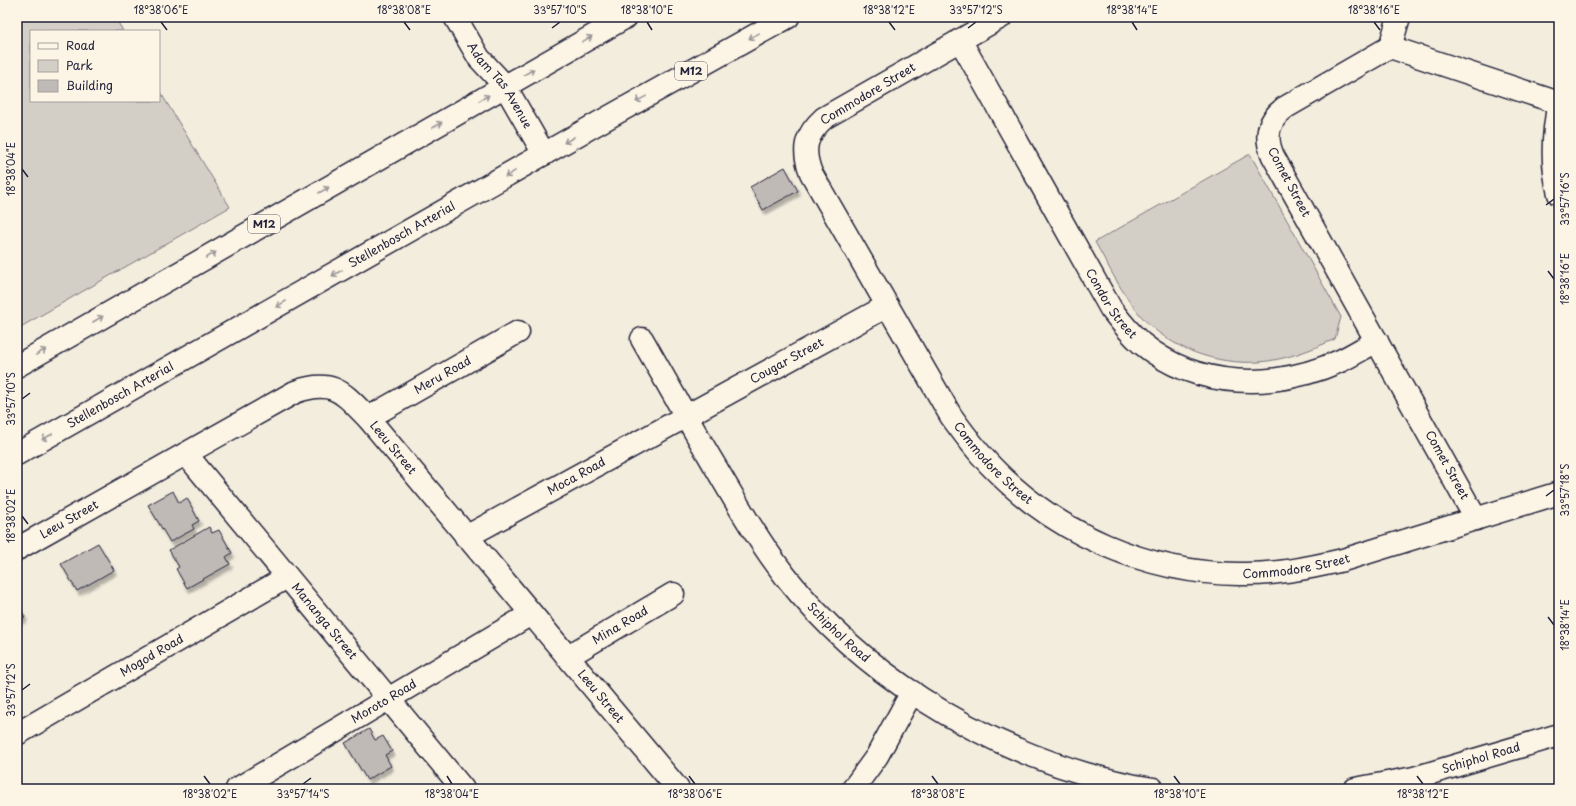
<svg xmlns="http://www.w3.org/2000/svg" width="1576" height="806" font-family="'Playpen Sans',sans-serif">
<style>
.green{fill:#d4cfc6;stroke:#7b7880}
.building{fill:#bfbab6;stroke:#22223b;filter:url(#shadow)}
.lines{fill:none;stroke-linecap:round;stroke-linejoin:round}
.street-casing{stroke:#22223b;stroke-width:25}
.primary-casing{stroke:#22223b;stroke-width:25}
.street{stroke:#fcf5e5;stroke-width:22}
.primary{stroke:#fcf5e5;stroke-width:22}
.oneway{stroke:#9a9698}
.ticks{fill:none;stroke:#22223b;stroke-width:1.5}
.labels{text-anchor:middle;stroke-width:4;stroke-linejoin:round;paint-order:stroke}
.shield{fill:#fcf5e5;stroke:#63616e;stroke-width:1}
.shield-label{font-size:11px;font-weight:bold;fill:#22223b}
.street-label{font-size:12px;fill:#22223b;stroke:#fcf5e5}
.neatline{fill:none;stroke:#22223b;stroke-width:1.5}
.ticks-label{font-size:10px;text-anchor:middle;fill:#22223b}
</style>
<defs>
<filter id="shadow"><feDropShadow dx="2.5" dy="4.5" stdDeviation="1" flood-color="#0004"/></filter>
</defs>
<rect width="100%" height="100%" fill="#f3edde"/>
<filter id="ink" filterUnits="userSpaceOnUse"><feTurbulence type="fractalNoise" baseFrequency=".025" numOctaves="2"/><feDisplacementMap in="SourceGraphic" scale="8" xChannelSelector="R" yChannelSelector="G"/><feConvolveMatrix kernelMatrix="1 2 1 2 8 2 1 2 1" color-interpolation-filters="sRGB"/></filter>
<g filter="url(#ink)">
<!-- green -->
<path class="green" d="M17,17H115L123,31H31V101H159V90L230,207L17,329Z
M1250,154L1341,317L1335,339C1311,350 1285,360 1259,362C1216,365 1170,349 1141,316C1122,294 1109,267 1095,242Z"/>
<!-- building -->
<path class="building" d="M785,167L798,191L763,210L750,187Z
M173,491L179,503L187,498L199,521L192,525L194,529L170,542L148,505Z
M209,527L212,533L219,530L232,553L226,557L230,564L187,588L176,569L179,567L169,550Z
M98,543L114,570L77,591L61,564Z
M17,603L25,617L17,621Z
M369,729L375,740L383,736L392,751L385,755L391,766L367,780L345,743Z"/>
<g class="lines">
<!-- street casing -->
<g class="street-casing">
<g id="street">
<path id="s1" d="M455,17L479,58L505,86L544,154"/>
<path id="s2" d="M1001,17L824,118C805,135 802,150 811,173L951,416C964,434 977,452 993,468C1057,534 1147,573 1239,574C1274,575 1309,568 1343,560L1559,493"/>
<path id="s3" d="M960,40L1111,309C1120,321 1130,333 1141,343C1198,390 1275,390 1340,361C1353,355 1365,347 1377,341"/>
<path d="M1390,47L1399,17"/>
<path d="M1559,103C1553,132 1551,164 1559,194"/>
<path id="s4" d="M642,339C666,381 690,424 715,466C737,504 759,542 786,577C861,672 971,740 1086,774C1108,780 1130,786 1153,789"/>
<path id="s5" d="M368,418L518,332"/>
<path id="s6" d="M186,454L463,789"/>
<path d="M1476,519L1273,156C1264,136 1268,119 1286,107L1390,47L1559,103"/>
<path id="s7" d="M466,537L887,306"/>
<path id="s8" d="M17,549L295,392C334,378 343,393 368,418L678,789"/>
<path id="s9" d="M567,657L673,594"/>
<path id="s10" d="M17,734L287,577"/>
<path id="s11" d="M237,789L531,614"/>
<path d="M853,789L877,756L912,692"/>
<path id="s12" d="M1355,789L1414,778L1559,735"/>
</g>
</g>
<!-- primary casing -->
<g class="primary-casing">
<g id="primary">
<path d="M17,366L626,17"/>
<path id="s13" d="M17,454L593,126L788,17"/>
</g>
</g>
<!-- street -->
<use href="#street" class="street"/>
<!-- primary -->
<use href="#primary" class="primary"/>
</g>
<!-- one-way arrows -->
<defs><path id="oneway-shaft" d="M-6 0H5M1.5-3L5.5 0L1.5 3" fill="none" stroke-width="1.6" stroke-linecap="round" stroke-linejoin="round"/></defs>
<g class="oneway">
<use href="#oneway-shaft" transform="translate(754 36) rotate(151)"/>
<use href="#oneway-shaft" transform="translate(587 39) rotate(-29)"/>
<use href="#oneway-shaft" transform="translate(529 72) rotate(-30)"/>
<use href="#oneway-shaft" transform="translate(484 98) rotate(-30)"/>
<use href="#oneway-shaft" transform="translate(641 99) rotate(151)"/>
<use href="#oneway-shaft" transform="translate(437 125) rotate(-30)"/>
<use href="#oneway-shaft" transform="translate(569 140) rotate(150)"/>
<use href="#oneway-shaft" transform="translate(510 174) rotate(149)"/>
<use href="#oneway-shaft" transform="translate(324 190) rotate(-30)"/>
<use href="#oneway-shaft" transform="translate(211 255) rotate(-30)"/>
<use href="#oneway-shaft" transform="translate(337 273) rotate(150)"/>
<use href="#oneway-shaft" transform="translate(281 304) rotate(150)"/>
<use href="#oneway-shaft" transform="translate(98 319) rotate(-30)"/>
<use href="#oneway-shaft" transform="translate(41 352) rotate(-30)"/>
<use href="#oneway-shaft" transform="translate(47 437) rotate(150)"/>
</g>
</g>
<!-- ticks -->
<path class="ticks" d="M161,22L167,30M404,22L410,30M647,22L652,30M889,22L895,30M1132,22L1137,30M1374,22L1380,30M552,28L560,22M968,28L976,22M22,169L28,177M1546,205L1554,199M1548,271L1554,279M22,399L30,393M1546,496L1554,490M22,516L28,524M1548,617L1554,625M22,690L30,684M204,776L210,784M447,776L452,784M689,776L695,784M932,776L938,784M1174,776L1180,784M1417,776L1423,784M303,784L311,778"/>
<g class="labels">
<!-- shield labels -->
<g class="shield">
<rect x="675" y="62" width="32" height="18" rx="3"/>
<rect x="248" y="215" width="32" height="18" rx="3"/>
</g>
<g class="shield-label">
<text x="691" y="75">M12</text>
<text x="264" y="228">M12</text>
</g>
<!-- street labels -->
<g class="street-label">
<text dy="4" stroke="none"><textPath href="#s1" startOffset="82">Adam Tas Avenue</textPath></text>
<text transform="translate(868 94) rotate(-31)" y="4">Commodore Street</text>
<text transform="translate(1289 182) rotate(62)" y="4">Comet Street</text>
<text dy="4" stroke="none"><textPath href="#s13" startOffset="443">Stellenbosch Arterial</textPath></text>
<text dy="4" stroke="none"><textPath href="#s3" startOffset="304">Condor Street</textPath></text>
<text dy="4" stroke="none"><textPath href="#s7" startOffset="366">Cougar Street</textPath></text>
<text dy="4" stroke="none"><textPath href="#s5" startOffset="86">Meru Road</textPath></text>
<text dy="4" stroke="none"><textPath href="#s13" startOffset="119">Stellenbosch Arterial</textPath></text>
<text dy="4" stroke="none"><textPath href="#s8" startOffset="443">Leeu Street</textPath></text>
<text dy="4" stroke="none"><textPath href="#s2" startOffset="609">Commodore Street</textPath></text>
<text transform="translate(1447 465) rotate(61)" y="4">Comet Street</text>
<text dy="4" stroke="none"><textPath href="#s7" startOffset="126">Moca Road</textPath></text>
<text dy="4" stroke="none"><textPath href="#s8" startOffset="60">Leeu Street</textPath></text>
<text dy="4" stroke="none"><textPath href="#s2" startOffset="945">Commodore Street</textPath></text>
<text dy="4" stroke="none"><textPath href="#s6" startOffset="217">Mananga Street</textPath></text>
<text dy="4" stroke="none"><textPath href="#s9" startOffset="62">Mina Road</textPath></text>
<text dy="4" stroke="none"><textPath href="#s4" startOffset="355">Schiphol Road</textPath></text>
<text dy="4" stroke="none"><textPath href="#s10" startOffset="156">Mogod Road</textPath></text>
<text dy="4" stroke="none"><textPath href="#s8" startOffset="767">Leeu Street</textPath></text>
<text dy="4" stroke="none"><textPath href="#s11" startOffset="171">Moroto Road</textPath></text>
<text dy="4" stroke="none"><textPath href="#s12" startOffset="130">Schiphol Road</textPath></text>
</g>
</g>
<!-- margin -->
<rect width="1576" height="806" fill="none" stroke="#fcf5e5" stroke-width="44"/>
<!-- legend -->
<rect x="30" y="30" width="130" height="72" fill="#fcf5e5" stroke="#a5a1a1"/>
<rect x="38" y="43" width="20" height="6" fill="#fcf5e5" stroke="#a5a1a1"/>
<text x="66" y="50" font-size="12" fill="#22223b">Road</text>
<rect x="38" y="60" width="20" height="12" fill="#d4cfc6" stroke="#a5a1a1"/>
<text x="66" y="70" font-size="12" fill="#22223b">Park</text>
<rect x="38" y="80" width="20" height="12" fill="#bfbab6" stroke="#a5a1a1"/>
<text x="66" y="90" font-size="12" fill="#22223b">Building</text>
<rect x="22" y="22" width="1532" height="762" class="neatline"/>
<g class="ticks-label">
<text x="161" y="14">18°38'06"E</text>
<text x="404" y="14">18°38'08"E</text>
<text x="560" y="14">33°57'10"S</text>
<text x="647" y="14">18°38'10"E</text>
<text x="889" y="14">18°38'12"E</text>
<text x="976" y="14">33°57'12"S</text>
<text x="1132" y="14">18°38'14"E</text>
<text x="1374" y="14">18°38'16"E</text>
<text transform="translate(11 169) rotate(-90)" y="4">18°38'04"E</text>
<text transform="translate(1565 199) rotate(-90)" y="4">33°57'16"S</text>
<text transform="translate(1565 279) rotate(-90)" y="4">18°38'16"E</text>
<text transform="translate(11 399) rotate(-90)" y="4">33°57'10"S</text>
<text transform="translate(1565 490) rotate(-90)" y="4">33°57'18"S</text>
<text transform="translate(11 516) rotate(-90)" y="4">18°38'02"E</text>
<text transform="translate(1565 625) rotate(-90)" y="4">18°38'14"E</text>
<text transform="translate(11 690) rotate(-90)" y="4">33°57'12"S</text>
<text x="210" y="798">18°38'02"E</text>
<text x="303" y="798">33°57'14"S</text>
<text x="452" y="798">18°38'04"E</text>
<text x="695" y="798">18°38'06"E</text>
<text x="938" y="798">18°38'08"E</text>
<text x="1180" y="798">18°38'10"E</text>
<text x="1423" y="798">18°38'12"E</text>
</g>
</svg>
